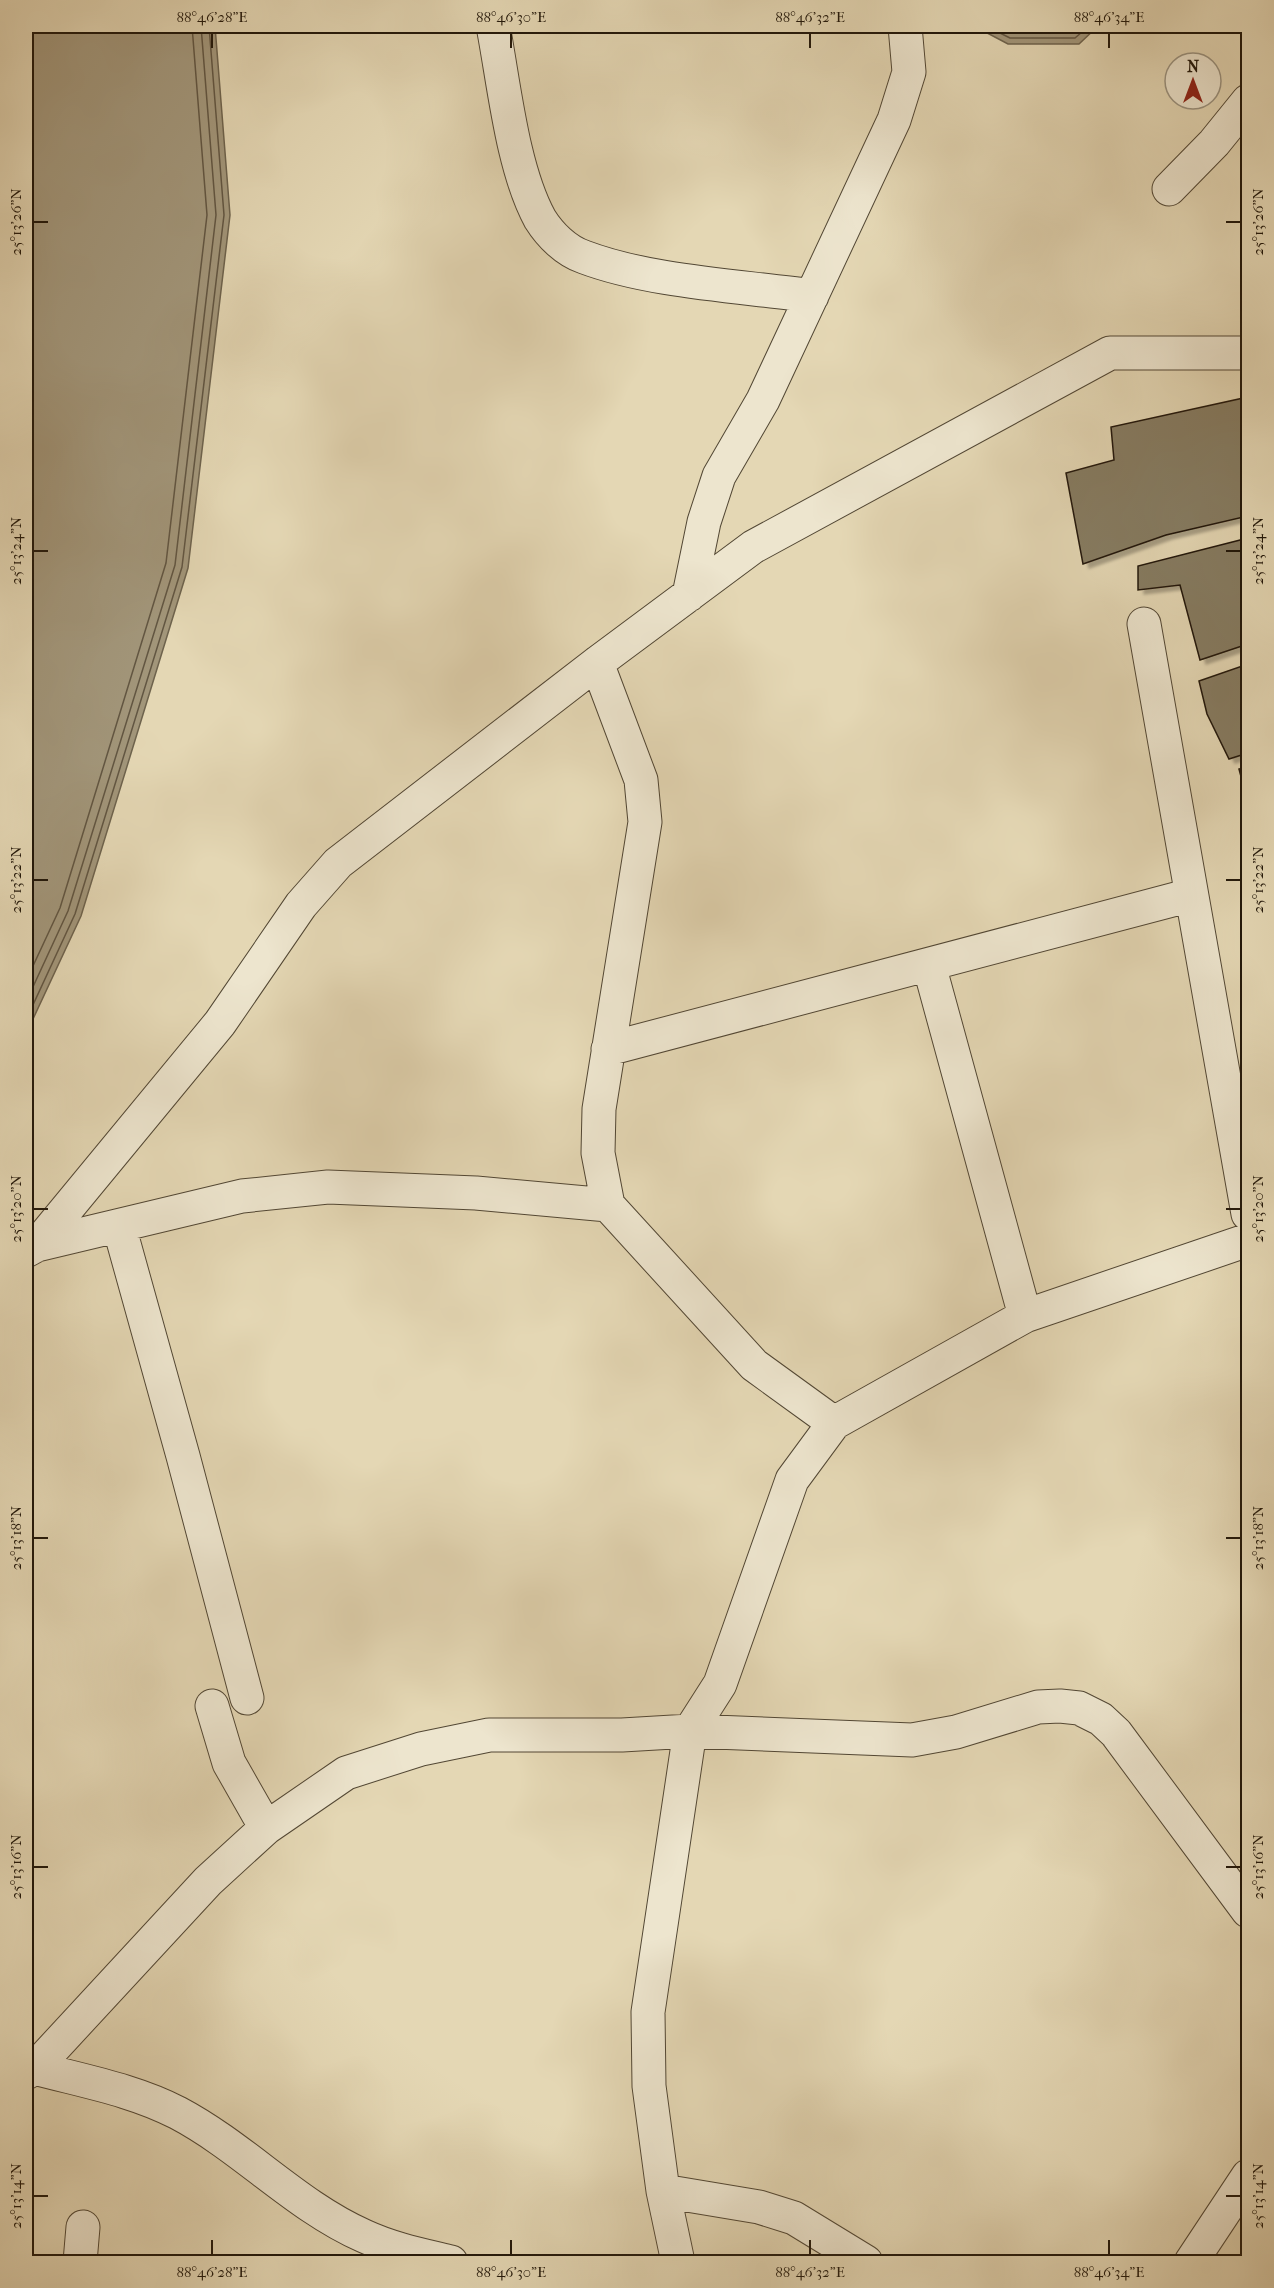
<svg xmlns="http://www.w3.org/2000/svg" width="1274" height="2288" font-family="'IM FELL French Canon',serif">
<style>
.water{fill:#a2967a;stroke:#6e634d;stroke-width:1.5}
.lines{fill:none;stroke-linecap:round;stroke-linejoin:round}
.shore{stroke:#625642;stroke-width:1.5}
.building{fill:#867b62;stroke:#21170a;stroke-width:1.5;filter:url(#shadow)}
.minor-casing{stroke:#524734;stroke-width:35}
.tertiary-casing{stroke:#524734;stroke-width:35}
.minor{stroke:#ede5ce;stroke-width:33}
.tertiary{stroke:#ede5ce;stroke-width:33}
.ticks{fill:none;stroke:#21170a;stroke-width:2}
.neatline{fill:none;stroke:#21170a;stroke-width:2}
.ticks-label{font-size:15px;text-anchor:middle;fill:#21170a}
</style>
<defs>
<filter id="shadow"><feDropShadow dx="6" dy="4" stdDeviation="1.5" flood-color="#0004"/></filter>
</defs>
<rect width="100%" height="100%" fill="#e4d7b4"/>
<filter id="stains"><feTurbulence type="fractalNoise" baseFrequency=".00333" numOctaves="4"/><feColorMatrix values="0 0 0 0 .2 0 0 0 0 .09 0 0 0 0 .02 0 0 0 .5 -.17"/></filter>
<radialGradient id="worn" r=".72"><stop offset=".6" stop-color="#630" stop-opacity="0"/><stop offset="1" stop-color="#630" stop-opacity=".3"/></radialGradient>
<!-- water -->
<path class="water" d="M26,26H215L230,215L188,568L81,916L26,1034Z
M974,26H1098L1079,44H1008Z"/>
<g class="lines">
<!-- shore -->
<path class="shore" d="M986,26L1010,38H1075L1089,26
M1002,26L1012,30L1072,31L1078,26
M26,981L60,908L166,563L207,215L192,26
M26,1002L68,911L175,565L216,215L201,26
M26,1020L75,914L182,567L224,215L209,26"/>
</g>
<!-- building -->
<path class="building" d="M1248,397V516L1166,535L1083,564L1066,473L1114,460L1111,427Z
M1248,538V644L1200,660L1180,585L1138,590V566Z
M1248,664V753L1229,759L1207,714L1199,681Z
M1248,767V803L1239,769Z"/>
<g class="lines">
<!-- minor casing -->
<g class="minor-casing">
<path id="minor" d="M493,26C504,83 512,168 540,219C550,235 566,251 584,257C650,282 741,286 812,296
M1169,189L1214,143L1248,101
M689,595L704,522L719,476L763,400L894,120L909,72L905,26
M1144,624L1248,1214
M597,663L641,780L645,822L599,1109L598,1153L608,1205L754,1365L834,1423
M929,965L1025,1316
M608,1049L1191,895
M119,1226L183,1456L247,1698
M37,1245L242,1196L328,1187L476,1193L608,1205
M26,1251L37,1245L220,1023L301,905L338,863L597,663L753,547L1110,353H1248
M212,1706L229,1763L266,1828
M35,2068C83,2081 134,2090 178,2113C244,2148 296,2206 364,2236C392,2249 422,2255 451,2262
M26,2073L35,2068L208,1881L266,1828L346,1773L421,1749L489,1735H622L690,1731L720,1684L792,1480L834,1423L1025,1316L1248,1240
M663,2191L759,2207L794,2218L866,2262
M80,2262L83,2227
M678,2262L663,2191L649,2086L648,2012L690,1731L912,1740L956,1732L1038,1707L1060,1706L1079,1708L1101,1719L1116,1733L1248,1911"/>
</g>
<!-- tertiary casing -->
<g class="tertiary-casing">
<path id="tertiary" d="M1191,2262L1248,2176"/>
</g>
<!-- minor -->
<use href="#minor" class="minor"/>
<!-- tertiary -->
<use href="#tertiary" class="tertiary"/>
</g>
<!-- ticks -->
<path class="ticks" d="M212,33V48M511,33V48M810,33V48M1109,33V48M33,222H48M1226,222H1241M33,551H48M1226,551H1241M33,880H48M1226,880H1241M33,1209H48M1226,1209H1241M33,1538H48M1226,1538H1241M33,1867H48M1226,1867H1241M33,2196H48M1226,2196H1241M212,2240V2255M511,2240V2255M810,2240V2255M1109,2240V2255"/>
<!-- margin -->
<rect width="1274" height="2288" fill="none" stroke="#e4d7b4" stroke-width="66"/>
<!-- north arrow -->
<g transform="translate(1193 81)"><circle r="28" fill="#ede5ce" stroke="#9b9380" stroke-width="1.5"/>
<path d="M0-4.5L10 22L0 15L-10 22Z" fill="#8f2418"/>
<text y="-9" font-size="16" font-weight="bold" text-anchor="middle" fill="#21170a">N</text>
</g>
<rect x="33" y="33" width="1208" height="2222" class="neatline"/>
<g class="ticks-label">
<text x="212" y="22">88°46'28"E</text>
<text x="511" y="22">88°46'30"E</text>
<text x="810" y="22">88°46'32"E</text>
<text x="1109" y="22">88°46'34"E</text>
<text transform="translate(16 222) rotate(-90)" y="5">25°13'26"N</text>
<text transform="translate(1258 222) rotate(-90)" y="5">25°13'26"N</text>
<text transform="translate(16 551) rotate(-90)" y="5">25°13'24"N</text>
<text transform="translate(1258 551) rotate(-90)" y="5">25°13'24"N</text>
<text transform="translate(16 880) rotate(-90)" y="5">25°13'22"N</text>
<text transform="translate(1258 880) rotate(-90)" y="5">25°13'22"N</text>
<text transform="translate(16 1209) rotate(-90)" y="5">25°13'20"N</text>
<text transform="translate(1258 1209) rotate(-90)" y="5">25°13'20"N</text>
<text transform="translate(16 1538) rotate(-90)" y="5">25°13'18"N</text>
<text transform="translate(1258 1538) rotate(-90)" y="5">25°13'18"N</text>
<text transform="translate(16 1867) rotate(-90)" y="5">25°13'16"N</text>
<text transform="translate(1258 1867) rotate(-90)" y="5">25°13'16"N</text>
<text transform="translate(16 2196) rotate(-90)" y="5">25°13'14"N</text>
<text transform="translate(1258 2196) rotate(-90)" y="5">25°13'14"N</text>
<text x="212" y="2277">88°46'28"E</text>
<text x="511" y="2277">88°46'30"E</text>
<text x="810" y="2277">88°46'32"E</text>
<text x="1109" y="2277">88°46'34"E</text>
</g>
<rect width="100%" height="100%" filter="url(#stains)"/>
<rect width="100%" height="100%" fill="url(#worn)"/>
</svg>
